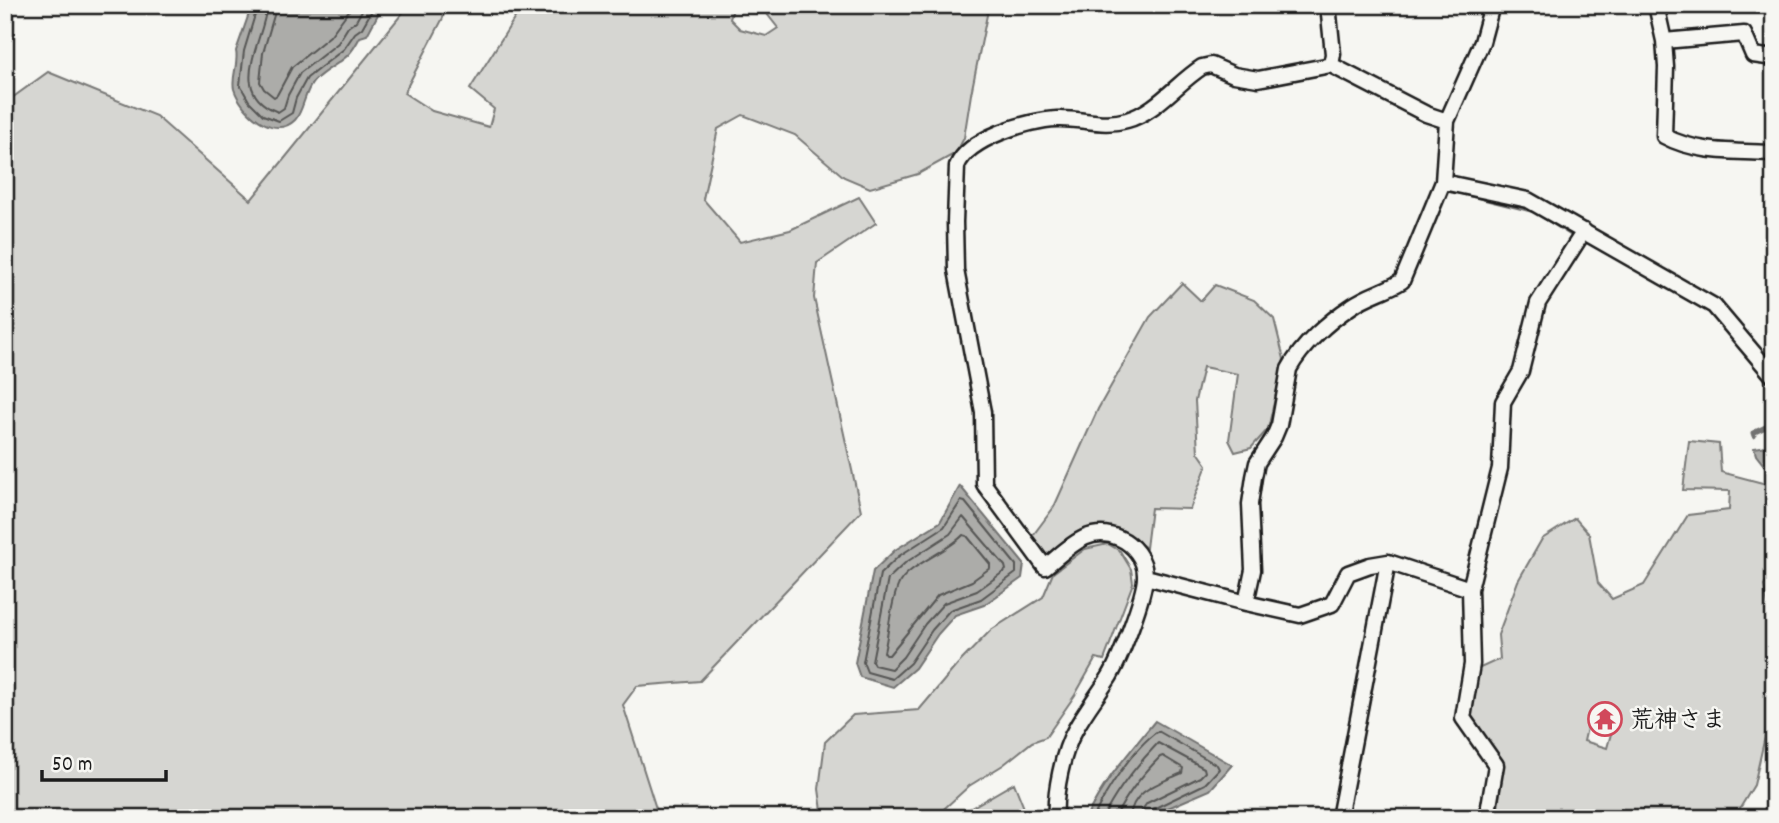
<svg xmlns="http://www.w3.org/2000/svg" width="1779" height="823" font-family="Dekko,'Klee One',sans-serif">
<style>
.green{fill:#d6d6d2;stroke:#797977;stroke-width:2;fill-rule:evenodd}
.water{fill:#acaca9;stroke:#727271;stroke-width:2}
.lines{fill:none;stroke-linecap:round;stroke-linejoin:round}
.shore{stroke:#565654;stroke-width:2}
.stream{stroke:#727271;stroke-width:5}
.street-casing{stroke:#1c1c1c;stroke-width:19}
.street{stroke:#f6f6f2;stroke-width:14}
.labels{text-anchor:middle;stroke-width:5;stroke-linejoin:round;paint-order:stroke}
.poi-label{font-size:24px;font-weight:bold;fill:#1c1c1c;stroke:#f6f6f2;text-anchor:start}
</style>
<rect width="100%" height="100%" fill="#f6f6f2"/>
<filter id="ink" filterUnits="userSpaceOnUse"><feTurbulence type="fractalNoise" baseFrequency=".0143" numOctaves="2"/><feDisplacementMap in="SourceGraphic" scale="14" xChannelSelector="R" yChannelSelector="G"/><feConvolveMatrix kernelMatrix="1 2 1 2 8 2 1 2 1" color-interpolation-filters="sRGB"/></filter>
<g filter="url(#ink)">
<!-- green -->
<path class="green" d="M409,5H445L443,18L404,93L432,111L489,127L494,109L470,89L523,5H734L730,19L740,29L766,36L778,28L760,5H989L971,94L964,138L956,153L918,174L870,188L844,177L795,135L743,115L718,129L703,199L740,242L790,230L859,197L876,223L817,263L814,298L861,511L700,681L637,686L623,705L659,818H5V103L48,72L156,116L251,200Z
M1182,283L1201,301L1215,285L1254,300L1274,319L1284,359L1268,429L1251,448L1235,452L1229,440L1238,374L1203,367L1195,401L1198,452L1207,465L1190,509L1151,508L1146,548C1100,511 1088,526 1046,557L1031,538L1054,507L1098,409L1150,317Z
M1689,441L1719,444L1721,472L1774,486V569L1764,586L1774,633V697L1754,785L1734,818H1497L1503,765L1470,718L1478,669L1500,659L1498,635L1518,581L1542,539L1575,518L1589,534L1598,583L1612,599L1644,585L1688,515L1729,510L1730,491L1683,490ZM1591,711L1616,716L1607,748L1584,741Z
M1108,544L1120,551L1131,569L1133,583L1104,660L1096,658L1075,695L1046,737L1032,742L1003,765L969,786L934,818H823L819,789L825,742L853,715L919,710L957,665L991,630L1043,597L1053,573L1085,549Z
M1014,783L1028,818H960L971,808Z"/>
<!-- water -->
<path class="water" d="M252,5H383L367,35L360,37C357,43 353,50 348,55C338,65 324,70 314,81C304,92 304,110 295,120C274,141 241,111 234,89C231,77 239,64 236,51Z
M1774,445V478L1756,455L1754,448Z
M960,486L1024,564L1022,578L984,605L955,615L938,634L915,668L893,687L860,677L855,663L873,571L895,550L940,522Z
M1155,721L1232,765L1210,790L1168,808L1152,818H1086C1104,780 1129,753 1155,721Z"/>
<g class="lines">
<!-- shore -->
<path class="shore" d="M258,5L244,51L240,85L249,101L263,115L279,121L292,113L296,98L307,78L344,49L355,33L362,28L375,5
M267,5C264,42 225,92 278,112L284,108L288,95L300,73L338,43L348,27L356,21L365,5
M277,5L263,53L260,82L264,89L274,97L277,95L292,67L330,36L353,5
M961,501L965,502L1016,565V573L981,599L950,610L932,630L910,663L892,679L867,672L863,662L880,574L899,556L944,527Z
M963,517L1005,566L1006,570L977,591L944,603L925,624L903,657L891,669L874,665L872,661L888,579L905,563L950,534Z
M963,535L967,536L990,564V568L972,581L938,595L889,655H886L884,652C889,631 890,606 898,586C905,566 948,552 963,535Z
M1093,818C1106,791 1133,748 1158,731L1217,765L1219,769L1205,784L1153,809L1149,818
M1103,818C1117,789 1136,766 1158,743L1204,768L1205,772L1200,777L1147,803L1142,810L1140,818
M1115,818C1126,795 1142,775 1160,757L1163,756L1183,768L1182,773C1161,783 1131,790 1130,818"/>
<!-- stream -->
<path class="stream" d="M1451,190L1535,211L1571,234
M1754,436L1753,433L1774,423"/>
<!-- street casing -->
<g class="street-casing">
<path id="street" d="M1328,5L1333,54L1331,65
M1492,5L1482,42L1447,121L1443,182L1528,200L1714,306L1774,377
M1656,5L1664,41L1744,34L1753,55L1774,58
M1664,41L1666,67L1664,136C1697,154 1737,151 1774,153
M1443,182L1402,281C1386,291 1367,295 1352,306C1329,321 1302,345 1289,369L1279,425L1274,437L1257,463L1254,477L1250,504L1253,570L1246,603L1300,615L1332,604L1348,573L1370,565L1388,562L1470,589
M1146,577L1246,603
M1056,818C1054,793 1063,751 1075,730C1085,711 1099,694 1110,676C1120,659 1146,593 1145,575C1145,559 1133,544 1119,538C1088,524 1068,549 1045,567L984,484L983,412L956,270L955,222L957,166C968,138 1029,120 1057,119C1081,118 1103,127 1127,120C1156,112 1177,83 1202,67L1211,65L1234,75L1258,79L1331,65L1426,114L1447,121
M1339,818L1388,562
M1489,818V806L1496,765L1463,718L1472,664L1470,589L1500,468L1503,402L1521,371L1538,303L1584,231"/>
</g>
<!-- street -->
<use href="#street" class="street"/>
</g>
</g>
<!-- icons -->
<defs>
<g id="temple-ring" transform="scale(1.75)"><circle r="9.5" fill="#f6f6f2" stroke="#d1495b" stroke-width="1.5"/><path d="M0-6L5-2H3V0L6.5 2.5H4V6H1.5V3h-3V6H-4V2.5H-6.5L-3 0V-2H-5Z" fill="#d1495b"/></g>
</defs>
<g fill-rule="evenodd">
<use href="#temple-ring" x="1605" y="719"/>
</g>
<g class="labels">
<!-- poi labels -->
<g class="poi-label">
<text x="1630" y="727">荒神さま</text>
</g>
</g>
<!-- margin -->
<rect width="1779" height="823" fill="none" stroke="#f6f6f2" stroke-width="28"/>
<rect x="14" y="14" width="1751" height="795" fill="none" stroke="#1c1c1c" stroke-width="2.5" filter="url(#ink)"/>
<!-- scale -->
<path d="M42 770v10h124v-10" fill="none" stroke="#1c1c1c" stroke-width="3.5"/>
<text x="52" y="770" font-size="21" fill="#1c1c1c" stroke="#f6f6f2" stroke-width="5" paint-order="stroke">50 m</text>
</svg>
